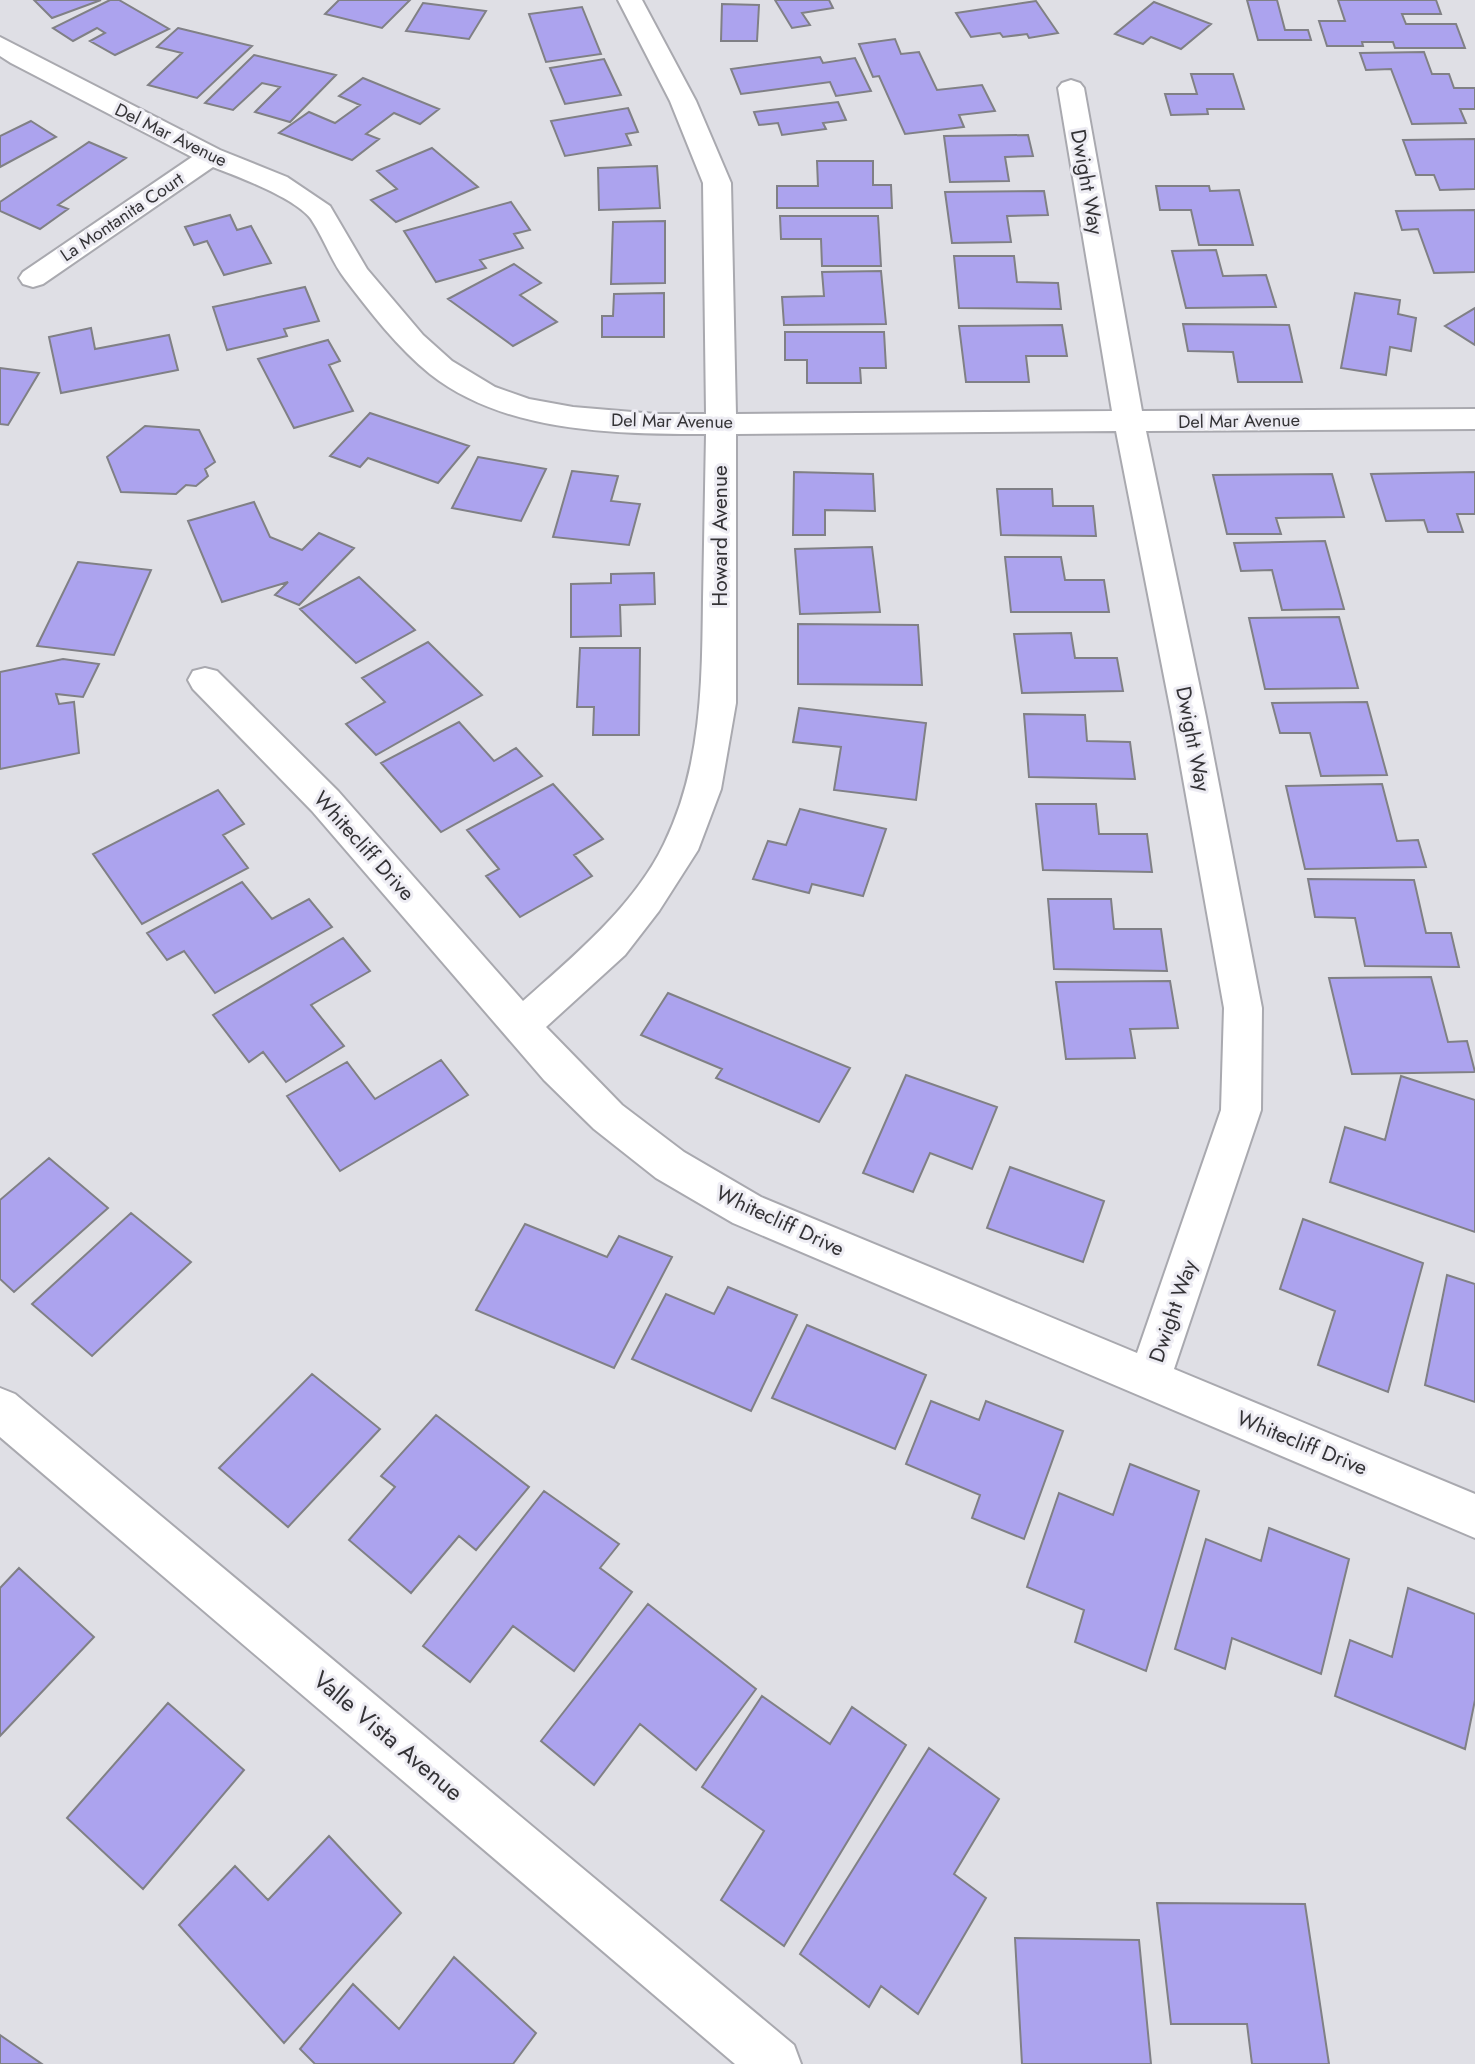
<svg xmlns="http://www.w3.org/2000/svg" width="1475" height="2064" font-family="Jost,sans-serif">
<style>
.building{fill:#aca3ee;stroke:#808085;stroke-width:2}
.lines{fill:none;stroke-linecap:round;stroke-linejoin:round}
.street-casing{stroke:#a9a9af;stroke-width:4}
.street{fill:#fff;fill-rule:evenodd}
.labels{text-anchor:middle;stroke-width:6;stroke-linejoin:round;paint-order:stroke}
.far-street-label{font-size:18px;fill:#343336;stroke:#edecf3}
.street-label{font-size:21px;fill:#343336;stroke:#edecf3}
.near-street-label{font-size:24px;fill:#343336;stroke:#edecf3}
</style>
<rect width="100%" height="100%" fill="#dfdfe5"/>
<!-- building -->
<path class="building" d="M34,0H101L52,18Z
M110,0H119L169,29L115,55L90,41L105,33L97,28L73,41L53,28Z
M339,0H410L382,28L325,14Z
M775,0H829L833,8L802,13L810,25L792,28Z
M1247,0H1277L1285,30H1308L1311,40H1258Z
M1338,0H1436L1441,14H1402L1406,24H1456L1465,48H1395L1393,42H1362L1363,46H1327L1319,21H1345Z
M1036,1L1058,33L1029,38L1027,34L1003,37L1000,33L971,37L956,13Z
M1154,2L1211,24L1181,49L1151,37L1143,44L1115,34Z
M423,3L486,11L469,39L406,31Z
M722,4L759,5L757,41H721Z
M582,7L601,54L546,62L529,14Z
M178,28L252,46L197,98L148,85L182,53L157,47Z
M895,39L901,54L919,52L937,90L982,85L995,111L959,115L964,127L905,134L879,76L873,77L859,44Z
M1424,52L1432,74H1449L1454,88H1475V109H1460L1466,123L1412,124L1391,69L1366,70L1360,53Z
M254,55L336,75L290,122L255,112L280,87L262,83L233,110L205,103Z
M820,57L823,63L855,58L871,91L836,96L830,82L741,94L731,69Z
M604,59L621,95L565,104L550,68Z
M1191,74H1233L1244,109H1207L1208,114L1171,115L1165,94H1197Z
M363,78L439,109L420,124L394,113L366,134L379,139L352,160L279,133L309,112L335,123L360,105L339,96Z
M838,102L846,120L823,123L826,129L782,135L778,123L759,125L754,112Z
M628,108L638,132L626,134L631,145L565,156L551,121Z
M31,121L56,137L0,167V136Z
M1028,135L1033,156L1005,157L1009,181L950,182L944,136Z
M1475,139V189L1440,190L1434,175H1416L1403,140Z
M89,142L126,158L58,205L68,209L40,229L0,211V202Z
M432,148L478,187L396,222L371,200L397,189L377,171Z
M817,161H873V185H891L892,208H777V186H818Z
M657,166L660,208L599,210L598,168Z
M1156,186H1209L1210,191L1239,190L1253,245H1199L1191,210H1160Z
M1044,191L1048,215L1007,216L1011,242L952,243L945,192Z
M511,202L530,230L514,234L523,248L480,260L486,268L436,282L404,231Z
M1475,210V272L1434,273L1418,229L1402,230L1396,211Z
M230,215L237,230L251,226L271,263L224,275L207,241L194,245L185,227Z
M780,216H878L881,266H822L821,239H781Z
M665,221V283L611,284L613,222Z
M1216,250L1223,276L1266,275L1276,307L1186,308L1172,251Z
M954,256H1014L1017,282L1058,283L1061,309L959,308Z
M514,264L541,283L520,295L557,322L513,346L448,299Z
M881,271L886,324L784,325L782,297L824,296L822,272Z
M305,287L319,321L284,329L287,336L227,350L213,307Z
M664,293V337H602V316H613L614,294Z
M1355,293L1400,300L1398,314L1416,318L1411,351L1390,347L1386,375L1341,368Z
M1475,308V345L1445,326Z
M1183,324L1289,325L1302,382H1238L1233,352L1188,351Z
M1062,325L1067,356H1026L1029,382H966L959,326Z
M91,328L95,349L169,335L178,370L61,393L49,337Z
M785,332H884L886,368H860L861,383H807V360H785Z
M328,340L340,361L329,365L353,411L294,428L258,359Z
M0,368L39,373L8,425L0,424Z
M370,413L469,446L438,483L368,458L360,467L330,456Z
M145,426L199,430L215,462L205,469L208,476L196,486L186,485L176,494L121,492L107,457Z
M478,457L546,469L521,521L452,508Z
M572,471L618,476L611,501L640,504L629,545L553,537Z
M794,472L873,474L875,511L825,510V535H793Z
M1475,472V514H1457L1463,532H1428L1424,520L1386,521L1371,474Z
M1332,474L1344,517L1276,518L1281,534H1227L1213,475Z
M997,489H1052L1053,506H1093L1096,536L1001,535Z
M254,502L270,537L302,550L319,533L354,548L299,605L275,595L288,582L222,602L188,521Z
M1325,541L1344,609L1282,610L1272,570L1241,571L1234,543Z
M872,547L880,612L800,614L795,549Z
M1005,557H1061L1065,580H1104L1109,612H1011Z
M78,562L151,570L114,655L37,646Z
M654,573L655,604L620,605L621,636L571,637V584L611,583V574Z
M359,577L415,630L356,663L300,609Z
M1339,617L1358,688L1265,689L1249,618Z
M798,624L918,625L922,685L798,684Z
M1071,633L1075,658H1117L1123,691L1022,693L1014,634Z
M428,642L482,695L376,755L346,724L385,702L362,678Z
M580,648H640L639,735H593L594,707H577Z
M63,659L99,664L83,697L56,694L59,704L74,702L79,753L0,769V672Z
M1367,702L1387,775L1321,776L1310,733H1280L1272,703Z
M799,708L926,723L916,800L834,790L841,747L793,742Z
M1024,714L1085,715L1087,741L1130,742L1135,779L1029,777Z
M459,722L494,761L516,748L542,776L441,832L381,763Z
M553,784L603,839L574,855L592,876L520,917L486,876L499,869L467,830Z
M1382,784L1397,841L1418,840L1426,867L1305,869L1286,786Z
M218,790L244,824L223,835L248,868L142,924L93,854Z
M1036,804H1096L1099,834H1147L1152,872L1043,870Z
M800,809L886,829L863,896L812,884L809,893L753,879L768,841L786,845Z
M1308,879L1414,880L1426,933H1451L1459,967L1365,966L1355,918L1315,917Z
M242,882L272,919L309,899L332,927L215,993L184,951L167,960L147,933Z
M1048,899H1111L1114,929H1161L1167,971L1054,969Z
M343,938L370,971L311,1005L344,1046L286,1082L263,1052L249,1062L213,1015Z
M1431,977L1448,1042L1467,1041L1475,1072L1352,1074L1329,978Z
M1170,981L1178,1028L1130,1029L1135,1058L1066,1059L1056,982Z
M668,993L850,1068L819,1122L716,1078L722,1069L641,1035Z
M441,1060L468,1095L340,1171L287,1096L347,1062L375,1099Z
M906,1075L997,1107L972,1169L930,1153L913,1192L863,1173Z
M1401,1076L1475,1100V1232L1330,1182L1345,1127L1385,1140Z
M49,1158L108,1208L14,1292L0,1279V1200Z
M1010,1167L1104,1201L1083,1262L987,1228Z
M131,1213L191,1262L92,1356L32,1304Z
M1303,1219L1423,1263L1388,1392L1318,1365L1335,1311L1280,1289Z
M525,1224L607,1257L619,1236L672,1257L614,1368L476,1310Z
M1447,1275L1475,1284V1402L1425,1385Z
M728,1287L797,1315L751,1411L632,1359L666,1294L714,1314Z
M807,1325L926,1375L895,1449L772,1398Z
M312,1374L380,1429L288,1527L219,1468Z
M931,1401L979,1420L986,1401L1063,1431L1024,1539L972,1518L980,1495L906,1464Z
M436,1415L529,1487L476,1550L459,1536L411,1593L349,1540L395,1487L381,1476Z
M1130,1464L1199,1491L1146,1671L1075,1642L1084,1610L1027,1587L1059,1493L1113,1515Z
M544,1491L619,1544L600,1568L632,1592L574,1671L513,1626L470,1682L423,1646Z
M1269,1528L1349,1559L1321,1674L1232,1638L1225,1669L1175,1649L1206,1539L1261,1561Z
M19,1568L94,1637L0,1736V1588Z
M1408,1588L1475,1614V1700L1465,1749L1335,1696L1350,1640L1392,1657Z
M648,1604L756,1689L696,1770L640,1724L594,1785L541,1741Z
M762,1696L830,1744L852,1707L906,1745L784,1946L721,1900L764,1831L702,1787Z
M168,1703L244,1770L143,1889L67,1818Z
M929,1748L999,1799L954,1874L986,1898L918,2014L881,1986L869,2007L800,1954Z
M329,1836L401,1913L284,2043L179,1925L235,1866L268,1900Z
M1157,1903L1305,1904L1329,2064H1252L1247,2024H1171Z
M1015,1938L1139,1940L1151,2064H1022Z
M454,1957L536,2033L513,2064H315L300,2049L353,1984L399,2029Z
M0,2035L42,2064H0Z"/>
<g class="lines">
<!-- street casing -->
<g class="street-casing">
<path id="street" d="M618,0H642L696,101L731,183L736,414L1112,411L1058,88L1062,83L1071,80L1080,83L1084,88L1142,411L1475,409V429L1146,431L1206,717L1262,1008L1261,1110L1174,1369L1475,1494V1538L733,1223L656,1178L594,1129L544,1080L312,811L193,689L188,680L193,671L205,668L217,671L338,791L523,1001C573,957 635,905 664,844C702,766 702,683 703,599C704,544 705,489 706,434C615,434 505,433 430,374C398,348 370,312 345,279C331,261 324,238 311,219C295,198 239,177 213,167L43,284L33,287L23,284L19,278L23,272L192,157L11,63L0,56V37L220,150L287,177L330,206L367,269L423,335L452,361L495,387L529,399L573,407L656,414H706L703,183L670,101ZM1116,431L1172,717L1224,1008L1221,1110L1137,1353L761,1197L684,1152L622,1105L546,1027L625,955L659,911L698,850L721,789L736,703V434Z
M0,1388L15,1394L794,2045L801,2064H735L0,1437Z"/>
</g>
<!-- street -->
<use href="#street" class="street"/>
</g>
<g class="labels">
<!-- far-street labels -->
<g class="far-street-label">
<text transform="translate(171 135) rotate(26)" y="6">Del Mar Avenue</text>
<text transform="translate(122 217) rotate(-34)" y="6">La Montanita Court</text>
<text transform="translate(672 421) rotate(1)" y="6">Del Mar Avenue</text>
<text transform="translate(1239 421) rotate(-1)" y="6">Del Mar Avenue</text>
</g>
<!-- street labels -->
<g class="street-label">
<text transform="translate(1087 182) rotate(80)" y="7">Dwight Way</text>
<text transform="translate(720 536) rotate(-90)" y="7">Howard Avenue</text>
<text transform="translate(1193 739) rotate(79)" y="7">Dwight Way</text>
<text transform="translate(364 846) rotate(48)" y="7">Whitecliff Drive</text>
<text transform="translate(780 1221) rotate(25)" y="7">Whitecliff Drive</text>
<text transform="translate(1173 1311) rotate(-71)" y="7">Dwight Way</text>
<text transform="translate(1302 1443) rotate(22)" y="7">Whitecliff Drive</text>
</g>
<!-- near-street labels -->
<g class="near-street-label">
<text transform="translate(388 1736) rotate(40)" y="8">Valle Vista Avenue</text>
</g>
</g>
</svg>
